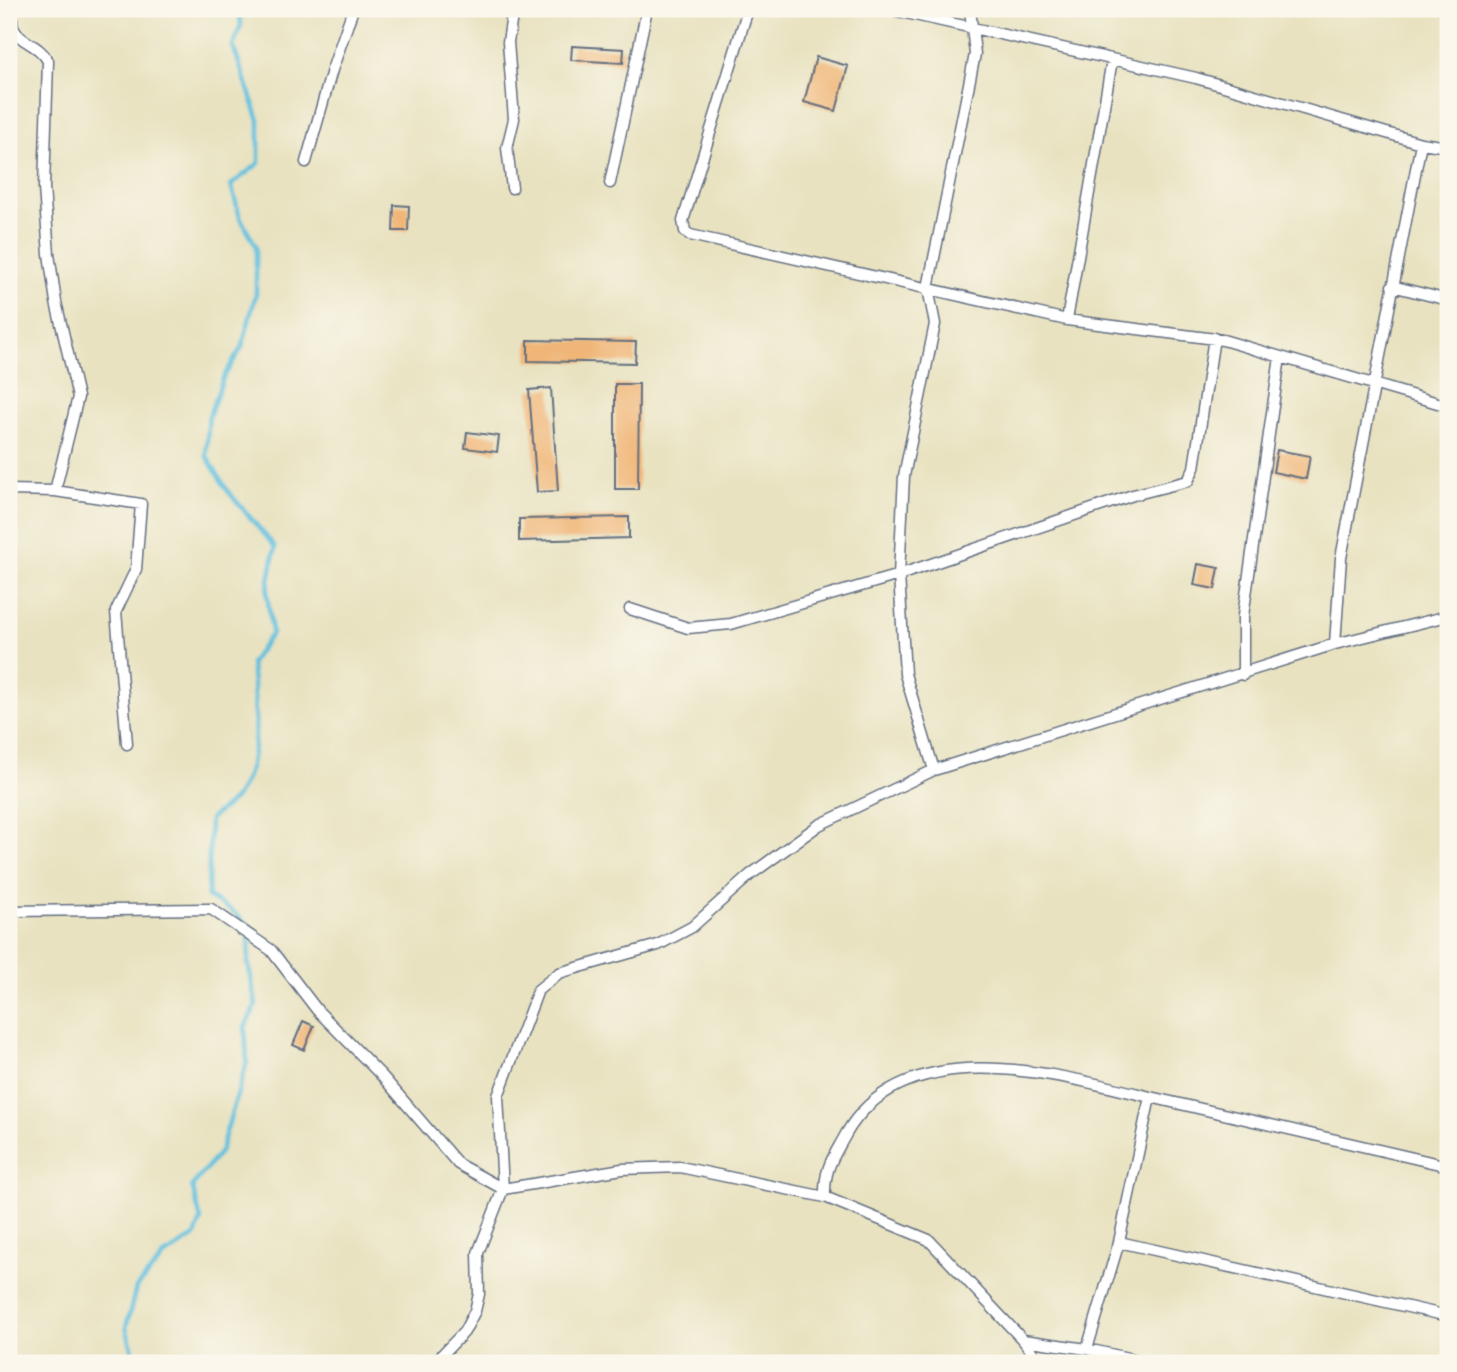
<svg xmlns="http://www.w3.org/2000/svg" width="1457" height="1372" font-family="'EB Garamond',serif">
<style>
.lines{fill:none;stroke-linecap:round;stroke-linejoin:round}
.stream{stroke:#60c0de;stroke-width:4.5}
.building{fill:#f0b677}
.street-casing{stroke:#636e80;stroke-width:13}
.street{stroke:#fff;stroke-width:10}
</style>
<rect width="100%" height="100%" fill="#fbf7ec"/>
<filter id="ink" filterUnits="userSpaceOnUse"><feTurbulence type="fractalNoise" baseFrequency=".0143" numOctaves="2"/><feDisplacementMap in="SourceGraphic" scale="14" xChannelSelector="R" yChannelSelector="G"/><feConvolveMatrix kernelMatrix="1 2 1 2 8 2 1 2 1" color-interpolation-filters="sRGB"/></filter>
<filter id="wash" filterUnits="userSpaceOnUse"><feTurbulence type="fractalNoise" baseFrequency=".00686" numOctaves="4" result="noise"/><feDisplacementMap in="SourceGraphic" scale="28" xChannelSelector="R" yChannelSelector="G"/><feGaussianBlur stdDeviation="1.57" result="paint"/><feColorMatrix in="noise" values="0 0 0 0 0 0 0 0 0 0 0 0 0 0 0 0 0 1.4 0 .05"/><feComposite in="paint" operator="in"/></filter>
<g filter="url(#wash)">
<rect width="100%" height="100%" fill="#e8e2c0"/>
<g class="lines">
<!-- stream -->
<path class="stream" d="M136,1363L126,1327L136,1288L165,1255L195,1236L201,1220L192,1186L220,1152L247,1062L245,1027L256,1005L248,962L250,927L231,910L208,897L210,819C219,811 233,803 239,793C262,755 255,705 251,663L272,633L267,592L275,547L227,490L206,455L209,416L223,378L242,347L256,294V246L240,217L231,185L259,163V120L233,46L241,25L239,9"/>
</g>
<g id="blocks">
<!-- building -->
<path class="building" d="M572,46L624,49L623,63L571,60Z
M816,57L848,66L836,111L804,102Z
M394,205L409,206L408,231H393Z
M528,340L636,342L635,363L528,361Z
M615,384H639L638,489H615Z
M551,388L558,491L537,492L529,390Z
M467,432L499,436L497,452L465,448Z
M1277,450L1310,456L1306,479L1273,472Z
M629,517V538L519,541V519Z
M1198,564L1219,568L1215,589L1194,585Z
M303,1021L314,1026L304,1050L293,1045Z"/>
</g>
</g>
<g filter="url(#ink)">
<use href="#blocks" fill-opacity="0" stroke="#636e80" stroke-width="2"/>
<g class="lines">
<!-- street casing -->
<g class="street-casing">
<path id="street" d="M13,9C6,44 36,38 48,61L44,188L49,254L56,302L78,397L55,491
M748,9L683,221L685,231L690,235L1067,320L1223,340L1448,406
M888,9L1196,78L1421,143L1448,147
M306,162L332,70L353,9
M610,183L647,9
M512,188L507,148L514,119L508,42L513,9
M1392,286L1448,300
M1067,320L1112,60
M9,490L55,491L141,504L136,569L116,611L127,744
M630,609L688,628L731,624L899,575L1133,495L1188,481L1194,468L1214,338
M1335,644L1341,558L1421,143
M1243,675V616L1280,357
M934,770L905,674L899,575L904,476L935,324L928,288L975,54L970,9
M9,911L211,909L271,950L317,1010L382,1076L458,1164L503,1189L622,1169L680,1167L825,1197
M1448,1166L1150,1097L1119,1242L1448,1316
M1119,1242L1087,1349L1151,1363
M1023,1340L1040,1363
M1087,1349L1023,1340L929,1240L825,1197C824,1168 833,1158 846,1134C905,1032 1058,1074 1150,1097
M434,1363L464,1332L475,1311L479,1294L478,1253L503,1189L498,1096L538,990L559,973L658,945L692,927L750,875L819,825L934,770L1335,644L1448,616"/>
</g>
<!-- street -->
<use href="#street" class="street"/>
</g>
</g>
<!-- margin -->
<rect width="1457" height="1372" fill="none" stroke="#fbf7ec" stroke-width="35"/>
</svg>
